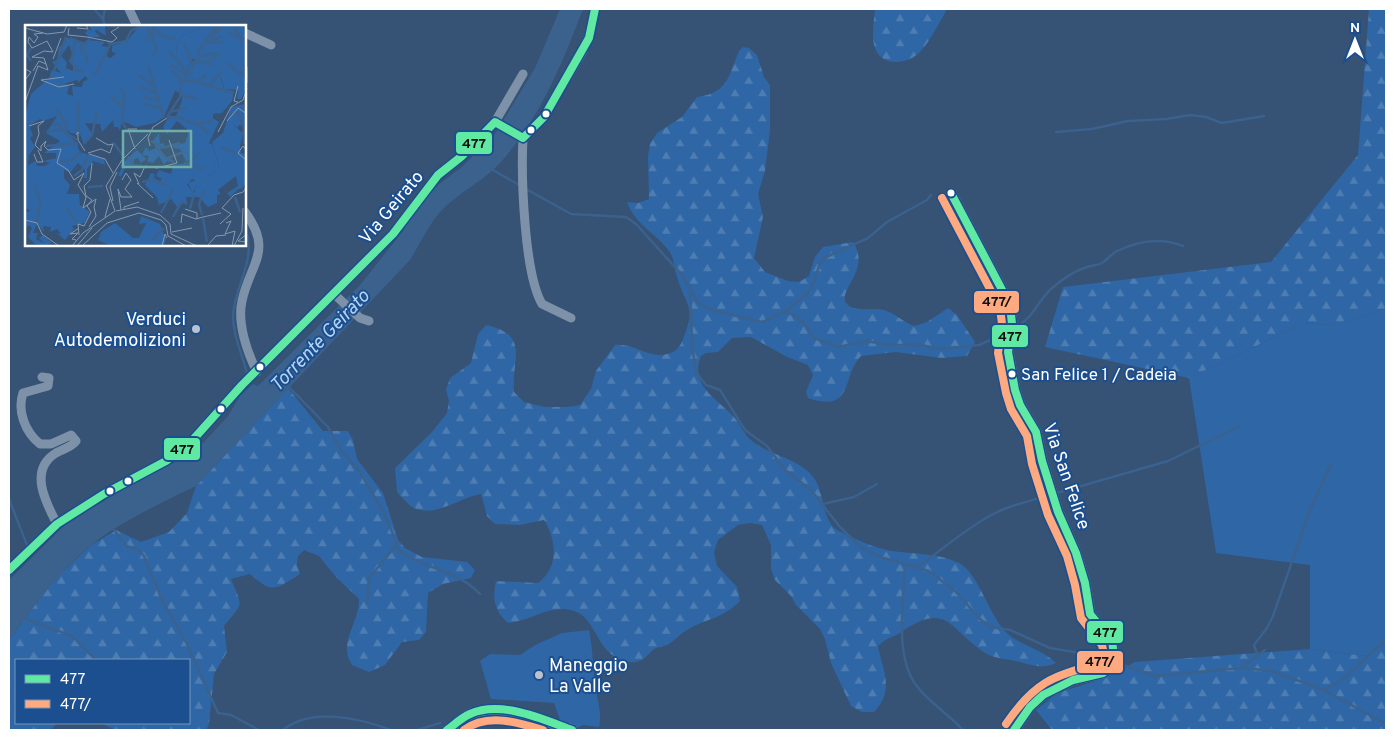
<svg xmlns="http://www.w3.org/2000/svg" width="1395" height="739" font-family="Overpass,sans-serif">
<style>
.grass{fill:#2f66a5}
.forest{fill:url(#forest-firs)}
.water{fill:#3b618d}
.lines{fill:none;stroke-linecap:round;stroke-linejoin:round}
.stream{stroke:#3b618d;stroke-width:2.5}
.minor{stroke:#7d92a8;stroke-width:9}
.tertiary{stroke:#7d92a8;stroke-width:11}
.bus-1-casing{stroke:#1b4f8f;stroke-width:11}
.bus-2-casing{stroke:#1b4f8f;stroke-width:11}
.bus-1{stroke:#60e9a3;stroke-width:8}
.bus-2{stroke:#ffa980;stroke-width:8}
.bus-dot{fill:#fff;stroke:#1b4f8f;stroke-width:2}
.poi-dot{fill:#b9c2ce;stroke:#1b4f8f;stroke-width:2}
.labels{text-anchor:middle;stroke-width:4;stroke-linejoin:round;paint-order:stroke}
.bus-label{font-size:17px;fill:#fff;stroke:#1b4f8f;text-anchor:start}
.street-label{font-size:18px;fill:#fff;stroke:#1b4f8f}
.poi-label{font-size:18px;fill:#fff;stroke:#1b4f8f;text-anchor:end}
.water-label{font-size:19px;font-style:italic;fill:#b5d3f5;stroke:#1b4f8f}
.inset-river{fill:none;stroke:#3b618d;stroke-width:2.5}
.inset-road{fill:none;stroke:#8697ac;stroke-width:1}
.view{fill:#6fada8;fill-opacity:0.15;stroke:#6fada8;stroke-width:2.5}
.inset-edge{fill:none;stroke:#fff;stroke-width:2.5}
.line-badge{stroke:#1b4f8f;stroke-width:2}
.pale-badge-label{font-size:14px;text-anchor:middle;font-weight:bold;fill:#111}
</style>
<defs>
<pattern id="forest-firs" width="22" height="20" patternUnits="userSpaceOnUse" patternTransform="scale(1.25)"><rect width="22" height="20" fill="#2f66a5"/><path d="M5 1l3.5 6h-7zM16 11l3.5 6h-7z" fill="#4e7db2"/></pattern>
</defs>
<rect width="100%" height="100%" fill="#365274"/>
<!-- grass -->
<path class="grass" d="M1386,308V639L1367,656L1310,649V565L1216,553L1189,378L1304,323L1334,325Z
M589,630C593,650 593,669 596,689C598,703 602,713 599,727L583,725L577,728L561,723L554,703L491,699L480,661L490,654L520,655L535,645L562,633Z"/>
<!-- forest -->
<path class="forest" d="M875,9H947C939,23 931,40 920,52C909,64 882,68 875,48C871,37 874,20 875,9Z
M1369,9H1386V308L1334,325L1304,323L1189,378L1045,347L1063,287L1271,262L1358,155Z
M743,47L749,48L757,55L764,77L770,85V130L765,171L758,194L763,217L754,258L765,272L788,281L799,282L809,276L815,257L823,247L853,242C873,271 832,293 849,306C858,312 873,307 884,310C895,313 903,322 914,326L927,322L948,308L957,315L975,342L967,356L942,358L896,352L861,356C841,376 855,414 808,398L806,392L813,375L808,365L787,357L751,337L732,338L718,352L706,353L701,356C689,386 718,399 734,417C741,425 744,435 752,441C771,456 799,458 814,478C825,492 821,522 839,531C855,539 874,548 892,551C913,554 939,553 959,563C979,573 989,617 1008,634C1022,646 1042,649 1056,663C1043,669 1034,666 1020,662C1009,659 996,659 987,654C952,634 949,599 903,631C893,638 888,636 878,646C883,672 895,690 874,712H862L851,706L831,663L825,639L820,629L796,605L791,596L775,580L771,569V545L762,525L750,523L738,525L718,540L714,552L717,566L737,587L740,601C721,620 707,618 687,630C680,634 675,640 669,644C664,647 658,647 654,649C648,654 644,661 636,662C628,663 619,660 614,656C596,645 594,617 574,611C551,603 531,621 508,623C494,610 492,599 496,581L538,583C559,567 557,541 544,520L520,525L495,524L487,516L481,494C460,497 436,518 414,508C408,505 402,497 397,492L395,468L432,432L447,413L449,401L446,390L450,378L471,363L478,334L486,325C531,335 511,360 514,392L524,402L545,407H567L580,405L591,389L596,371L615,345C633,342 649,359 667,354C676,352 680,347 683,339C696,306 687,308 677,277C674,269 675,259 669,251C656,233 635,225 627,202L638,203L649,199L648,156L650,144L657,133L682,117L697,97C728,93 728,77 739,51Z
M288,388L323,431H348L353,440L357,459L383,493L398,540L405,548L422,557L467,562L475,570L471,578L443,584L428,593L426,632L419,640L402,642L385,665L369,672L352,665C337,642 360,623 359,599L336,577L319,556L304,550L298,556L297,565L300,574C276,589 273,595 250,574L231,579C243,609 244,601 224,626L227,652L214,674L209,724L206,730H115L101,723H189V660H16V723H57L51,730H9V640L52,582L90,546L116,530L141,542L169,532L187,513L196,486Z
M1386,639V730H1052L1036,710L1058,693L1104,678L1135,662L1310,649L1367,656Z"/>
<!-- water -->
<path class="water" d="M560,9H583C563,62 539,120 500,163C482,183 453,195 436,217C426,230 419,246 410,260L196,486C163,502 116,524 89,547C57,574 34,606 9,640V580L66,524L131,484L183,458L204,442L228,416L240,396L253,384L258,386L360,285L403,231L412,212L438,185L462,167L495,134L535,68Z"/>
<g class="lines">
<!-- stream -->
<path class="stream" d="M94,9L103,19L105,26
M103,19L105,9
M1056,132L1092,129L1128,121L1166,119L1190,115L1206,117L1222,123L1264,116
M491,169L521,186
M526,189L571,214L626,217L636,224L682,275L698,302L711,310L762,322L784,312L806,295L814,282L819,266L824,258L868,238L887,222L927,200L931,195
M245,229C258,259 234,285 233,316C233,337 243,356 248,377
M690,288L692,345L696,372L706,385L720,390L745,430L767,446L785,470L811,490L840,527L861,547L877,556L929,571L956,592L981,620L991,627L1010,630L1050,648L1097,656L1155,676L1241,668L1265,650
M784,312C797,313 808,326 812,337L838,347L867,341L887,345H921L941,349L979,345L1006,333
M1015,328C1035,316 1036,303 1051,289C1061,280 1074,271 1087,267C1092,265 1097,266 1102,263C1107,260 1111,254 1117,251C1138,241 1161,237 1183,246
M287,385L328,427L342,452L360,472L385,515L396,541L395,547L369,578L367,603
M1057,493L1168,461L1238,427
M9,499L27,545
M823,504L854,497L877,484
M114,530L127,546L139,550L144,556L163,602L187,644L218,713L231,715L259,730
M395,547C422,570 455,568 480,594
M905,565C904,601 894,655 916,685C928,702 949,714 963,730
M916,568C942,550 965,529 993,514C1010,505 1031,501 1049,495
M23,618L72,636L96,660
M1258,656L1254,645L1267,628L1273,616L1310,510L1331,464
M1243,668L1272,671L1324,690L1386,724
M1324,690L1343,679L1386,640
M283,730C312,707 359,718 391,730
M417,730L440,723"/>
<!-- minor -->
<path class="minor" d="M129,9L137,26
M245,33L271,45
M495,122L523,138
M245,212C274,251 250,263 242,301C237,323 247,352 257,372
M334,294L360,318L369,321
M571,318L542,304C524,273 521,175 523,138L544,117L583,51L591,30L595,9
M42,377L49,378L48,386L23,393C17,411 25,432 40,444H51L71,435L76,441C72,447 63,449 56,453C28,470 46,503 57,524
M9,570L57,524L104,494L166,461L190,443L242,385L393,234L438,175L462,156L495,122L523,74"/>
<!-- tertiary -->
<path class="tertiary" d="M951,193L1010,305L1012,324L1008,352L1015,390L1020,405L1036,432L1042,461L1058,512L1076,553L1085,583L1090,614L1112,641L1114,655
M447,730C456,724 464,716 473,713C501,702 546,721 572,730
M1014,730L1030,707L1043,695L1073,680L1103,673L1110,668"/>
<!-- bus-1 casing -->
<g class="bus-1-casing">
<path id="bus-1" d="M951,193L1010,305L1012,324L1008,352L1015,390L1020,405L1036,432L1042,461L1058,512L1076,553L1085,583L1090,614L1112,641L1114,655L1110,668L1103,673L1073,680L1043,695L1030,707L1014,730
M9,570L57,524L104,494L166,461L190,443L242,385L393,234L438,175L462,156L495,122L523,138L544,117L589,38L595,9
M447,730C454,725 461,718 470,714C501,700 542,719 572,730"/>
</g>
<!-- bus-2 casing -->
<g class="bus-2-casing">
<path id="bus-2" d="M942,198L1000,308L1002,324L998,353L1006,393L1011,409L1027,436L1032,464L1048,515L1067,556L1075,585L1081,618L1102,645L1104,654L1099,664C1052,675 1033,684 1006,724
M464,730C487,713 517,722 543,730"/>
</g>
<!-- bus-1 -->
<use href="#bus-1" class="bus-1"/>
<!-- bus-2 -->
<use href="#bus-2" class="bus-2"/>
</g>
<!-- markers -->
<g class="bus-dot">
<circle cx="546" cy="114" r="4.5"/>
<circle cx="531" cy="130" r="4.5"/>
<circle cx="951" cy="193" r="4.5"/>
<circle cx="260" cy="367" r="4.5"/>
<circle cx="1012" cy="374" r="4.5"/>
<circle cx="221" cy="409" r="4.5"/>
<circle cx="128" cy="481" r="4.5"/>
<circle cx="110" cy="491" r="4.5"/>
</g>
<g class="poi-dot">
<circle cx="196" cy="329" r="5"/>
<circle cx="539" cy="675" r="5"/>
</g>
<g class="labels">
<!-- bus labels -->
<g class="bus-label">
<text x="1021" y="380">San Felice 1 / Cadeia</text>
</g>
<!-- street labels -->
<g class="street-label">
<text transform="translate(391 207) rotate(-50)" y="6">Via Geirato</text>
<text transform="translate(1067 476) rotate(71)" y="6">Via San Felice</text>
</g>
<!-- poi labels -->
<g class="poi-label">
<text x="186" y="325">Verduci<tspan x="186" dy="21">Autodemolizioni</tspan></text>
<text x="549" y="671" text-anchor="start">Maneggio<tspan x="549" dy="21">La Valle</tspan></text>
</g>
<!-- water labels -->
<g class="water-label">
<text transform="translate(319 340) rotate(-46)" y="7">Torrente Geirato</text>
</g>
</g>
<!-- overview -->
<g transform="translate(25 25)">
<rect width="221" height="221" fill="#365274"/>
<path d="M181,0H221L219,51L222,62L216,74H212L213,65L199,64L196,53L190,51L186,57H170L162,42L170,34L151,31L152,18L157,11ZM179,117L187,119L194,142L189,154L175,163L171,160L168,168L163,158L188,149L190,137L184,129L173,130L161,137L155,124Z" fill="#2f66a5"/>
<path d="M64,0H80L81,11L72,5L69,6L76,12H64L60,8L64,4L67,7ZM115,0H181L157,11L152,18L151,30L170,31L162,42L170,57H186L190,51L195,52L199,64L209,66L207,76L197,88L188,89V93L194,97L184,118L155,124L148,123L149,120L160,118L164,106L152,96L142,109L138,102L143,93L151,91L157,75V69L150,66L139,92L130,98L111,102L97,96L95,106L93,102H89L88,95L77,107L75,99L60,98L68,110L59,120L55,109L45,108L42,103L41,108L55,121L52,120L55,127L79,134L80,140L68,136L62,144V153H59L60,145L53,138L45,148L39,145V153L45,160L42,169H54L55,180L65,187L59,198L47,201L49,204L40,215L31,208L36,209L32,204L25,207L26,202L18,201L19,207L12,199L8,208H13L11,214L19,218L14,213L18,210L27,218L20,221L10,219L3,212L7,203L4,200L0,204V187L6,186L0,183V90L6,69L24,53L27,45L36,48L27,37L32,35L34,22L41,17V12L59,19L64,15L80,17L76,21L83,22L82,32L86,33L91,28L87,27V21L102,16ZM44,20L48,30L43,36L48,39V46L41,43L42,37L36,31ZM60,51L63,54L58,57L57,62L47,61L48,71L42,69L44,61L39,59L52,55L54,57ZM32,91L21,108L35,116L19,128H31V133L18,136L25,138L19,141H12L11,136L3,140L4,130L10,122L5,113L8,110L4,101L15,94L19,96ZM219,79L221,101L214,100L213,103L209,100L216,107L219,105L215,121L216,128L221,129V157L217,164H213L205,172L202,168L213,161L211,151L193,165L196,169L192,170V178L183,182L174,172H161L162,180L158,178L153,183L146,174L134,180L132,172L120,160L126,148L130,149L129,153L135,156L137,154L131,151L134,145L146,149L148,140L164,138L178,124L184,125L190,137L189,148L172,156L167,154L162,160L169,168L171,160L175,163L178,156H186L194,142L187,117L198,108L206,82ZM134,108L135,119L139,118V121L145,122L132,124L149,138L142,136L139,140L134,131L128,138L122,136L124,131L117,130L121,122L124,126L131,123L128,116ZM112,125L121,134L116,138L113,133L109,134L108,142L101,141L96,152L93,150L97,143L95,141ZM116,191L135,199L141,214L139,221H85L73,215L76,207L90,198L108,213H114L121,198L114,199Z" fill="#2f66a5" fill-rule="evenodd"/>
<path class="inset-river" d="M126,0L137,11L150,14M209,0L216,15M203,8L222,16M45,13L59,19L65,14M185,13L196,2M120,16L126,10L121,0M50,17L46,37L52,45L59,46M82,17L87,19L101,16L106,6L118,0M57,18V27L61,29L62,37M159,18L167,38M181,18L198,17M183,18L197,11M144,27L162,46M128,31L132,23L128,16V5M173,32L174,25L193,0M6,36L2,30L6,23M171,37L187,39M181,38L196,28M202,38L217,50M146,40L161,49M123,41L139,93M29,46L41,12M147,46L155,52L154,57M70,50L85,20M113,50L129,60M160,56H173L181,50M173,57L208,68M157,58L173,32L190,28M185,61L197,46M115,62L131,68M96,63L99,68L97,97L103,107M85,70L96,81M156,70L172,74M118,72L133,75M53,77V106M119,79L137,84M32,84L41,99L42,108M145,87L161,83M213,87L219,103V119M142,92L155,72L156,58M142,92H152L170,99L188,96M171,98L184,108M27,99H35L37,106M22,106L37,105L52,115M126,116L138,123L155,118M88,117L99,132M60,118L67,110L72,87M21,121L53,118M131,121L140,132L149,137M196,123L212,128M103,132L108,140L118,141M143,133L158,127M35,136L46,135L56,127M159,138L179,144M163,139L174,128M49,151L57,145L63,130M117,157L127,155L142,161M11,161L15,180L12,196M63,162L78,161M210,172L215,187M41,183L52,197M165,184L169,169M136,188L148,165M177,190L174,179L179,165M148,192L158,174M178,193L182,217M128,214L139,203"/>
<path class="inset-road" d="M0,3L22,9L39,7L42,0M44,3L43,10L62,12M52,3L63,4L61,0M62,12L87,17L92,13L86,7L94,2M28,34L36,13M222,42V58M0,44L6,47L0,55M8,46L14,36L21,39M16,55L34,62L49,59M16,55L39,52M0,77L13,41L23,45L19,33L7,32L19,26L28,27L22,16L7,23L3,17L4,12L9,18L13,12L9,9L18,8M213,77L209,76L213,61M202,96L213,83L222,89M4,101L19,96L13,101L14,109L10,120L16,126V121L21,116L19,121L23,125L36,124L32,138L43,145L49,155L59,148L53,160L61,172L58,183L71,174L69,182M193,107L206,82L218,75L222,63M51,110L53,107V115L60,126M125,121L123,113L128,102L142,93M110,124L103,104H112M222,126L218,121L213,128L222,136M63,128L76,124L85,128L88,119L83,120L71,113M9,129L12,137H18L13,125M64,129L80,134L88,148M97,155L101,148L106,155M112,158L128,173M114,159L109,148L115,152L120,141L132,143L152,138L144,115M88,176L85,162L92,147M99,184V182L114,177M160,184L172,188V194M96,185L93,164L96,172H107L100,164L106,155M90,186L81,161L97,135L123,109M91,186L112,182L135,190L145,199L146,209L172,221M80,192L85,174M178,192L196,188M0,195L12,198L17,209L34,221M156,198L157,189L171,194L178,192M201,198L206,196L200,209L210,206M195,199L206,189L197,183L209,170L218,167L222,161M64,202L71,191L69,182M147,207L167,203M222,209L213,216L222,217M54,210L53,199L59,201L66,187L62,181L67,175L61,171L59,161L65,155L67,138M51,215L47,214L53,208L45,209L54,203M183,220L191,211L201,210M47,221L58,208L90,186M52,221L67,203M57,221L82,198L114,188L136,195L141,200L143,211L161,221M137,221L140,209L142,213M207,221L210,206M209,221L217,206L218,183"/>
<path class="view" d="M98,106H166V142H98Z"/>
<rect width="221" height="221" class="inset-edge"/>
</g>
<g class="line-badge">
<rect x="455" y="131" width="38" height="24" rx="5" fill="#60e9a3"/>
<rect x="973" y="290" width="47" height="24" rx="5" fill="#ffa980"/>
<rect x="991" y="324" width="38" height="24" rx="5" fill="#60e9a3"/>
<rect x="163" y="437" width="38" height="24" rx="5" fill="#60e9a3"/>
<rect x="1086" y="620" width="38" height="24" rx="5" fill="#60e9a3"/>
<rect x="1076" y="650" width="48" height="24" rx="5" fill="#ffa980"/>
</g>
<g class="pale-badge-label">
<text x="474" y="148">477</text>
<text x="997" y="306">477/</text>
<text x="1010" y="341">477</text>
<text x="182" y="454">477</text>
<text x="1105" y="637">477</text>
<text x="1100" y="666">477/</text>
</g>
<!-- border -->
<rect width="1395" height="739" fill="none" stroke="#ffffff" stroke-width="20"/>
<!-- legend -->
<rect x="15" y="659" width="175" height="65" fill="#1b4f8f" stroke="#7695bc"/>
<rect x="25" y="675" width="25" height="8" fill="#60e9a3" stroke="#7695bc"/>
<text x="60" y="684" font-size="15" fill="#ffffff">477</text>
<rect x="25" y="700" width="25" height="8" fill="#ffa980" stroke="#7695bc"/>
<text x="60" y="709" font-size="15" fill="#ffffff">477/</text>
<!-- north arrow -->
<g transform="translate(1355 40)" stroke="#1b4f8f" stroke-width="4" paint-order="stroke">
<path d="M0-4L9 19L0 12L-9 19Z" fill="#ffffff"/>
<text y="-8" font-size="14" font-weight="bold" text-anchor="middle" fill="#ffffff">N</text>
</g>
</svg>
